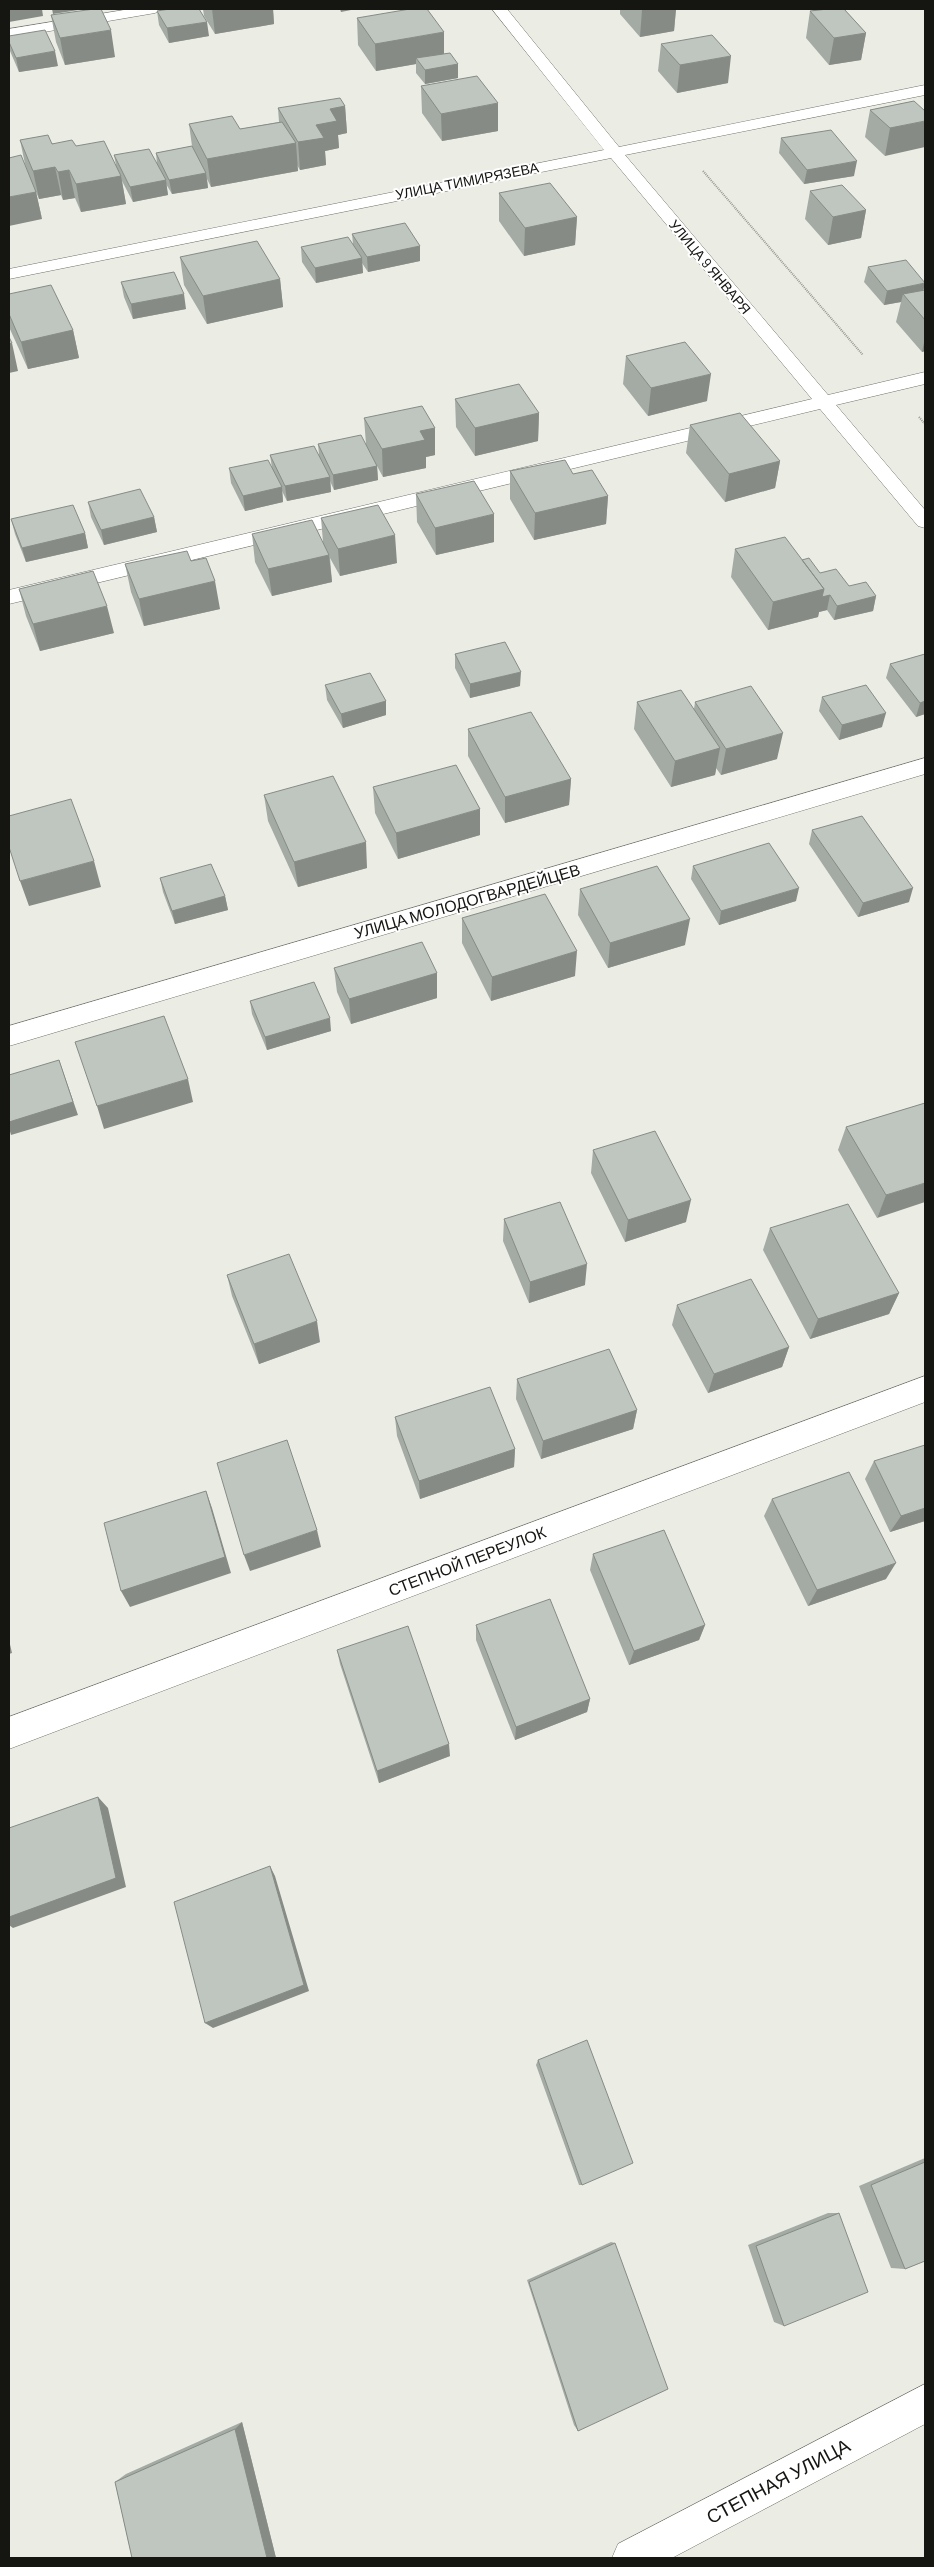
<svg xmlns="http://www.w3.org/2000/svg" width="934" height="2567" font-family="Barlow,sans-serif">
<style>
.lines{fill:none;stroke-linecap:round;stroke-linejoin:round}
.street-casing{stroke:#71726a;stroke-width:1}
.path{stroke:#969791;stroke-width:2;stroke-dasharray:1 1;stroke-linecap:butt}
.street{fill:#fff;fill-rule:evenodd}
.wall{fill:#a4aaa4}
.shaded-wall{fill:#868b86}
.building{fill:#bfc6bf;stroke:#868b86}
.labels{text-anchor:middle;stroke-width:4;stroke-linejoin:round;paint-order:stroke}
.far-street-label{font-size:14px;fill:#151512;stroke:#fff}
.street-label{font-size:16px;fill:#151512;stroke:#fff}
.near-street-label{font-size:19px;fill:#151512;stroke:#fff}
</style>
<rect width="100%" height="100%" fill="#ebede4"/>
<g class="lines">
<!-- street casing -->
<g class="street-casing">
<path id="street" d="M130,9H162L155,13L9,38V29Z
M492,9H507L619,147L925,85V95L625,155L828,395L925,372V384L836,405L925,510V528L918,526L820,409L9,604V590L812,399L611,158L9,279V269L604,150Z
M925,758V774L9,1046V1026Z
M925,1376V1402L9,1749V1717Z
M925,2384V2424L672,2558H612L618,2544Z"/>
</g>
<!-- path -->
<path class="path" d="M703,171L863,355
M919,417L925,424"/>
<!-- street -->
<use href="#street" class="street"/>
</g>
<!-- wall -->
<path class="wall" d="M203,9H273L274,24L215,34L204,16Z
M620,9H676L674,31L640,37L620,14Z
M820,9H844L866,33L861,60L829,65L806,38L810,11L821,10Z
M157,11L209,36L169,43L159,25Z
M51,15L115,57L65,65L56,42Z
M357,18L444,54L458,64V78L425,84L416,73V64L376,71L358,45Z
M9,36L58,66L19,72L10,51Z
M661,44L728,83L677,93L658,71Z
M421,86L498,131L442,141L422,113Z
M914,101L885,156L865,137L870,110Z
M345,106L347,133L338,135L339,148L325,151L326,165L300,170L297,165L298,171L211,187L207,179L208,188L172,194L166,184L168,195L133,202L122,181L126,204L81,212L75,198L63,200L61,195L39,199L36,192L42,219L25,164L20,140L76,146L116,165L114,155L157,164L156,153L192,146L189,124L240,129L279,122L278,108Z
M781,138L854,176L804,184L779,153Z
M810,191L866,210L861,238L828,245L805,219Z
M499,193L577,217L575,245L524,256L499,221Z
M352,234L420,246V261L368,272L362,263L363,273L316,283L302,262L301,247L353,244Z
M180,257L280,279L283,307L207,324L184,285Z
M868,267L924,290H925V351L922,352L896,322L901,302L884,305L864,282Z
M121,282L186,309L133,319L124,297Z
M9,294L73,330L79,358L28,369L9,327Z
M626,356L707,401L648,416L623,384Z
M455,399L539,413L538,441L475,456L456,427Z
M364,418L435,428V455L426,457V468L383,477L377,466L378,480L334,490L330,481L331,492L287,501L282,491L283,502L245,511L231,483L229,468H272L270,455H319L318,444H366Z
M690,425L780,461L775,488L725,502L686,453Z
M510,471L573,474L608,496L606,524L534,540L510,499Z
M416,494L494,542L436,555L417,522Z
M88,502L154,517L157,532L104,545L91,517Z
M321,518L397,563L340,576L330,558L332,582L272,596L255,562L252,534L323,542Z
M11,519L85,533L88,548L26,562L15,534Z
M735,549L802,560L820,573L849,586L876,596L873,611L834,620L827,610L819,612L818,617L768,630L731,577Z
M191,561L220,609L144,626L131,592L125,564Z
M19,589L114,633L40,651L26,616Z
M455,654L520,686L470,698L455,668Z
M925,654V714L916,717L886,678L890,664Z
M325,685L386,701V715L343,728L327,700Z
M822,697L882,727L839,740L819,711Z
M637,702L694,709L695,702L777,759L721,775L716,768L715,775L671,787L634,729Z
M468,729L571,779L569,805L505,823L468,756Z
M373,787L480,835L398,859L375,813Z
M264,795L367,868L298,887L268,821Z
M812,830L909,902L858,917L809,844Z
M693,866L796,901L719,925L691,879Z
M160,878L225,896L228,910L175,924L163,892Z
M580,889L685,945L608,968L578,915Z
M462,918L575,976L491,1001L462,943Z
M334,968L437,973V998L351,1024L337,992Z
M250,1001L331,1031L267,1050L252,1014Z
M925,1103L877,1218L838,1150L846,1127Z
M593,1150L686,1222L625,1242L591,1173Z
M504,1219L585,1285L529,1303L503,1241Z
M770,1228L899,1293L889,1314L810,1339L763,1250Z
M227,1275L320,1342L259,1364L232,1296Z
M677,1305L789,1347L782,1367L708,1393L672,1325Z
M517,1379L637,1410L633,1429L541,1459L516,1399Z
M395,1417L515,1449L514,1467L420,1499L397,1436Z
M874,1461L925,1521L890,1532L865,1479Z
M772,1499L886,1579L808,1606L764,1516Z
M593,1554L705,1625L699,1640L629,1665L590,1570Z
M476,1625L590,1699L587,1712L515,1740L476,1640Z
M337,1650L450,1756L379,1783L340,1664Z
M538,2060L582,2185H579L536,2065Z
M925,2158V2261L905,2269L891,2268L859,2186Z
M828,2213H839L784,2326L774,2322L748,2245Z
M611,2242L615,2243L578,2431L574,2425L527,2280Z
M242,2422L276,2558H132L115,2482L126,2474Z"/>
<!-- shaded-wall -->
<path class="shaded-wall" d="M9,9H42L43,16L9,22Z
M52,9H85L53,14Z
M212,9H273L274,24L215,34Z
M340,9H356L341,12Z
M651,9H676L674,31L640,37L642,10Z
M207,22L209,36L169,43L167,28Z
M111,30L115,57L65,65L60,38Z
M444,32V59L416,58V64L376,71L375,44Z
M866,33L861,60L829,65L834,38Z
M55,51L58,66L19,72L16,58Z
M731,56L728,83L677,93L680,65Z
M458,64V78L425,84V70Z
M498,103V131L442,141L441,114Z
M345,106L347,133L338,135L339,148L325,151L326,165L300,170L298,142L316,125L330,109Z
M925,121V147L885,156L890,128Z
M296,143L298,171L211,187L207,159Z
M857,161L854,176L804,184L807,170Z
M55,167L61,195L39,199L33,171Z
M69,170L75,198L63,200L58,172Z
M206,173L208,188L172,194L169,180Z
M121,176L126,204L81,212L76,184Z
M166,180L168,195L133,202L130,187Z
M36,192L42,219L9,226V197Z
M866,210L861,238L828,245L833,217Z
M577,217L575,245L524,256L525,228Z
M420,246V261L368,272L367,257Z
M362,258L363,273L316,283L315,268Z
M280,279L283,307L207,324L203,296Z
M925,283L922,298L903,294L901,302L884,305L887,291Z
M184,294L186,309L133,319L131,304Z
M73,330L79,358L28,369L21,342Z
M925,338V351L922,352Z
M12,343L18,371L9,373V344Z
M711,374L707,401L648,416L651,388Z
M539,413L538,441L475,456V428Z
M435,428V455L426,457V468L383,477L382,449L420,431Z
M780,461L775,488L725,502L729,474Z
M377,466L378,480L334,490L333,475Z
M330,477L331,492L287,501L285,486Z
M282,487L283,502L245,511L243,496Z
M608,496L606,524L534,540L535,513Z
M494,514V542L436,555L435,528Z
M154,517L157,532L104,545L101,530Z
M85,533L88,548L26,562L22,548Z
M395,535L397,563L340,576L338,549Z
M329,555L332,582L272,596L268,569Z
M215,581L220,609L144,626L139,599Z
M824,589L830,595L827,610L819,612L818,617L768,630L773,602Z
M876,596L873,611L834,620L837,606Z
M107,606L114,633L40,651L33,624Z
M521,672L520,686L470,698V684Z
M386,701V715L343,728L341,714Z
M925,701V714L916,717L920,703Z
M886,713L882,727L839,740L842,725Z
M783,733L777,759L721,775L726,749Z
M720,748L715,775L671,787L675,761Z
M571,779L569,805L505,823V797Z
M480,809V835L398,859L396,833Z
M366,842L367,868L298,887L294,862Z
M94,861L101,887L29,906L20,881Z
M799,888L796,901L719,925L721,911Z
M913,888L909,902L858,917L863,903Z
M225,896L228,910L175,924L172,911Z
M690,919L685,945L608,968L610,943Z
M577,951L575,976L491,1001L492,977Z
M437,973V998L351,1024L349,999Z
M330,1018L331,1031L267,1050L265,1037Z
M59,1060L78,1115L11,1135L9,1128V1122Z
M188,1079L193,1102L104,1129L97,1106Z
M925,1183V1202L877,1218L886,1195Z
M691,1200L686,1222L625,1242L628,1220Z
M587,1264L585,1285L529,1303L530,1282Z
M899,1293L889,1314L810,1339L818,1319Z
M317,1321L320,1342L259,1364L254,1344Z
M789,1347L782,1367L708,1393L714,1374Z
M637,1410L633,1429L541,1459L543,1441Z
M515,1449L514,1467L420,1499L419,1481Z
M206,1491L212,1508L231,1573L130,1607L121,1591Z
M925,1508V1521L890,1532L901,1516Z
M317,1530L321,1547L250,1571L244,1555Z
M896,1563L886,1579L808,1606L817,1590Z
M705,1625L699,1640L629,1665L634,1651Z
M9,1640L12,1653L9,1654Z
M590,1699L587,1712L515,1740L516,1727Z
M449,1744L450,1756L379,1783L377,1771Z
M98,1797L108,1808L126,1887L13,1928L9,1925V1917Z
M270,1866L275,1876L309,1991L213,2028L205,2023Z
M242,2422L276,2558H267L235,2429Z"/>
<!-- building -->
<path class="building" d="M94,9H101L111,30L60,38L51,15Z
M170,9H199L207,22L167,28L157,11Z
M410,9H427L444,32L375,44L357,18Z
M828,9H844L866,33L834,38L810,11Z
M45,30L55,51L16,58L9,42V36Z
M712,35L731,56L680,65L661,44Z
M450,53L458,64L425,70L416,58Z
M477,76L498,103L441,114L421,86Z
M340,98L345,106L330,109L337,121L316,125L324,138L298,142L278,108Z
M914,101L925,111V121L890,128L870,110Z
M232,116L240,129L282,122L296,143L207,159L189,124Z
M831,130L857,161L807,170L781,138Z
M48,135L52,144L72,140L76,146L104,141L121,176L76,184L69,170L58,172L55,167L33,171L20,140Z
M192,146L206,173L169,180L156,153Z
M149,149L166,180L130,187L114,155Z
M21,155L36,192L9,197V158Z
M550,183L577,217L525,228L499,193Z
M842,185L866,210L833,217L810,191Z
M405,223L420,246L367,257L352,234Z
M348,237L362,258L315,268L301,247Z
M257,241L280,279L203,296L180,257Z
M906,260L925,283L887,291L868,267Z
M174,272L184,294L131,304L121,282Z
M51,285L73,330L21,342L9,314V294Z
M925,290V320L903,294Z
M9,337L12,343L9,344Z
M685,342L711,374L651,388L626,356Z
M519,384L539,413L475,428L455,399Z
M422,406L435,428L420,431L425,440L382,449L364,418Z
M740,413L780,461L729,474L690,425Z
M361,435L377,466L333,475L318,444Z
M314,446L330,477L285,486L270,455Z
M268,460L282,487L243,496L229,468Z
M565,460L573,474L592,470L608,496L535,513L510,471Z
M474,481L494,514L435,528L416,494Z
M140,489L154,517L101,530L88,502Z
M73,505L85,533L22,548L11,519Z
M378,505L395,535L338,549L321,518Z
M312,520L329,555L268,569L252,534Z
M785,537L824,589L773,602L735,549Z
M187,551L191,561L206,558L215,581L139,599L125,564Z
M809,558L820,573L836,569L849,586L866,582L876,596L837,606L830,595L822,597L824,589L802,560Z
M93,571L107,606L33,624L19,589Z
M505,642L521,672L470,684L455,654Z
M925,654V701L920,703L890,664Z
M370,673L386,701L341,714L325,685Z
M866,685L886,713L842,725L822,697Z
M751,686L783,733L726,749L695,702Z
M681,690L720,748L675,761L637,702Z
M531,712L571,779L505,797L468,729Z
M456,765L480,809L396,833L373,787Z
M333,776L366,842L294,862L264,795Z
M71,799L94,861L20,881L9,847V816Z
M862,816L913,888L863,903L812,830Z
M769,843L799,888L721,911L693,866Z
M211,864L225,896L172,911L160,878Z
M657,866L690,919L610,943L580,889Z
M545,894L577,951L492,977L462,918Z
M422,942L437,973L349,999L334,968Z
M314,982L330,1018L265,1037L250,1001Z
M164,1016L188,1079L97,1106L75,1042Z
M59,1060L73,1102L9,1122V1075Z
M925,1103V1183L886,1195L846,1127Z
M655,1131L691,1200L628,1220L593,1150Z
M560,1202L587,1264L530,1282L504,1219Z
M848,1204L899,1293L818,1319L770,1228Z
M289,1254L317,1321L254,1344L227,1275Z
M751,1279L789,1347L714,1374L677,1305Z
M609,1349L637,1410L543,1441L517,1379Z
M490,1387L515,1449L419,1481L395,1417Z
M287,1440L317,1530L244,1555L217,1463Z
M925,1445V1508L901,1516L874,1461Z
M849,1472L896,1563L817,1590L772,1499Z
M206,1491L225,1557L121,1591L104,1523Z
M664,1530L705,1625L634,1651L593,1554Z
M550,1599L590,1699L516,1727L476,1625Z
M408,1626L449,1744L377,1771L337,1650Z
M98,1797L116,1878L9,1917V1828Z
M270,1866L304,1985L205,2023L174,1902Z
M587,2040L633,2163L582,2185L538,2060Z
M925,2162V2261L905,2269L871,2185Z
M839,2213L868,2292L784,2326L756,2246Z
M615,2243L668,2389L578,2431L529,2282Z
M235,2429L267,2558H132L115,2482Z"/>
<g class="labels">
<!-- far-street labels -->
<g class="far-street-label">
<text transform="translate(467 181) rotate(-11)" y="5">УЛИЦА ТИМИРЯЗЕВА</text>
<text transform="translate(710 267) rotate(50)" y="5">УЛИЦА 9 ЯНВАРЯ</text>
</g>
<!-- street labels -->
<g class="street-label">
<text transform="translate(467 901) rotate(-16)" y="6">УЛИЦА МОЛОДОГВАРДЕЙЦЕВ</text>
<text transform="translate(467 1561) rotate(-21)" y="6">СТЕПНОЙ ПЕРЕУЛОК</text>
</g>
<!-- near-street labels -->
<g class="near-street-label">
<text transform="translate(778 2481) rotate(-28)" y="7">СТЕПНАЯ УЛИЦА</text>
</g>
</g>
<!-- border -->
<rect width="934" height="2567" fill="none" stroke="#151512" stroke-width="20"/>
</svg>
